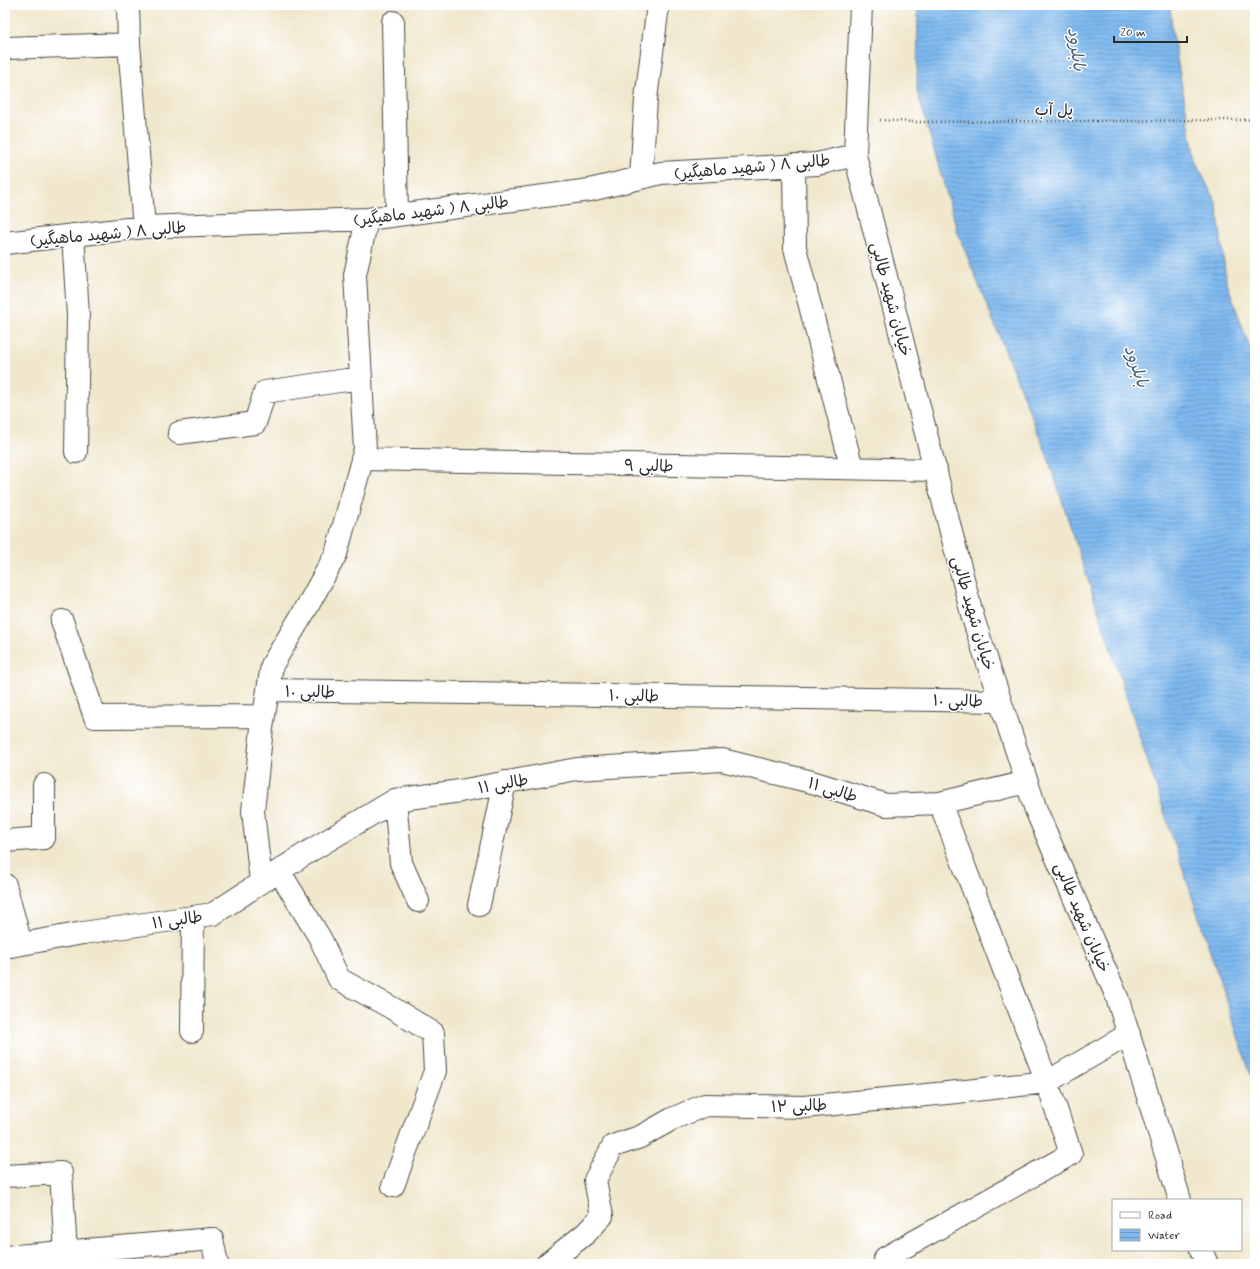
<svg xmlns="http://www.w3.org/2000/svg" width="1260" height="1269" font-family="Mynerve,'Playpen Sans Arabic',sans-serif">
<style>
.water{fill:url(#water-rules);stroke:#54728e}
.lines{fill:none;stroke-linecap:round;stroke-linejoin:round}
.minor-casing{stroke:#494743;stroke-width:24}
.tertiary-casing{stroke:#494743;stroke-width:24}
.path{stroke:#494743;stroke-width:2.5;stroke-dasharray:1 3;stroke-linecap:butt}
.minor{stroke:#fff;stroke-width:22}
.tertiary{stroke:#fff;stroke-width:22}
.labels{text-anchor:middle;stroke-width:3;stroke-linejoin:round;paint-order:stroke}
.street-label{font-size:16px;fill:#2b2b2b;stroke:#fff}
.water-label{font-size:17px;font-style:italic;fill:#485d70;stroke:#fff}
</style>
<defs>
<pattern id="water-rules" width="6" height="5" patternUnits="userSpaceOnUse"><rect width="6" height="5" fill="#7eb9f0"/><path d="M0 2.5h6" fill="none" stroke="#6797c3"/></pattern>
</defs>
<rect width="100%" height="100%" fill="#fff"/>
<filter id="ink" filterUnits="userSpaceOnUse"><feTurbulence type="fractalNoise" baseFrequency=".025" numOctaves="2"/><feDisplacementMap in="SourceGraphic" scale="8" xChannelSelector="R" yChannelSelector="G"/><feConvolveMatrix kernelMatrix="1 2 1 2 8 2 1 2 1" color-interpolation-filters="sRGB"/></filter>
<filter id="wash" filterUnits="userSpaceOnUse"><feTurbulence type="fractalNoise" baseFrequency=".012" numOctaves="4" result="noise"/><feDisplacementMap in="SourceGraphic" scale="16" xChannelSelector="R" yChannelSelector="G"/><feGaussianBlur stdDeviation="0.9" result="paint"/><feColorMatrix in="noise" values="0 0 0 0 0 0 0 0 0 0 0 0 0 0 0 0 0 1.4 0 .05"/><feComposite in="paint" operator="in"/></filter>
<g filter="url(#wash)">
<rect width="100%" height="100%" fill="#f0e7cc"/>
<!-- water -->
<path class="water" d="M918,5H1170L1172,30L1195,160L1217,205L1226,280L1255,363V1088L1047,455L958,233L917,91Z"/>
</g>
<g filter="url(#ink)">
<g class="lines">
<!-- minor casing -->
<g class="minor-casing">
<path id="minor" d="M128,5L129,44L144,227
M393,22L397,215
M5,48L129,44
M794,165L795,248L852,468
M641,178L646,99L658,5
M73,235L78,315L76,452
M5,243L144,227L367,219L590,190L661,173L817,164L855,155
M179,433L255,423L265,392L360,378
M362,459L936,470
M62,621L95,717L264,716
M268,690L1000,701
M395,800L401,863L418,901
M5,841L44,838V785
M279,871L320,938L339,979L392,1008L433,1033L435,1071L393,1186
M261,882L253,811L262,728L272,665L307,607L336,554L365,449L355,275L367,219
M5,885L21,944
M479,905L505,782
M5,947L83,933L213,914L305,854L395,800L460,791L577,769L722,760L812,782L886,805L940,803L1027,782
M192,1031L193,917
M5,1176L61,1173L66,1252
M5,1257L212,1239L217,1264
M885,1258L1071,1154L1047,1082L940,803
M547,1264L586,1233L602,1216L595,1180L613,1146L640,1137L672,1119L705,1105L804,1107L957,1092L1047,1082L1129,1034"/>
</g>
<!-- tertiary casing -->
<g class="tertiary-casing">
<path id="tertiary" d="M861,5L855,155L973,618L1036,810L1117,997L1180,1200
M1201,1250L1207,1264"/>
</g>
<!-- path -->
<path class="path" d="M880,120L914,122L1240,120L1255,119"/>
<!-- minor -->
<use href="#minor" class="minor"/>
<!-- tertiary -->
<use href="#tertiary" class="tertiary"/>
</g>
</g>
<g class="labels">
<!-- street labels -->
<g class="street-label">
<text x="1054" y="115">پل آب</text>
<text transform="translate(752 166) rotate(-5)" y="6">طالبی ۸ ( شهید ماهیگیر)</text>
<text transform="translate(431 210) rotate(-7)" y="6">طالبی ۸ ( شهید ماهیگیر)</text>
<text transform="translate(108 233) rotate(-5)" y="6">طالبی ۸ ( شهید ماهیگیر)</text>
<text transform="translate(892 299) rotate(75)" y="6">خیابان شهید طالبی</text>
<text transform="translate(649 465) rotate(1)" y="6">طالبی ۹</text>
<text transform="translate(974 613) rotate(74)" y="6">خیابان شهید طالبی</text>
<text transform="translate(310 691) rotate(1)" y="6">طالبی ۱۰</text>
<text transform="translate(634 695) rotate(1)" y="6">طالبی ۱۰</text>
<text transform="translate(958 700) rotate(1)" y="6">طالبی ۱۰</text>
<text transform="translate(503 783) rotate(-10)" y="6">طالبی ۱۱</text>
<text transform="translate(833 789) rotate(17)" y="6">طالبی ۱۱</text>
<text transform="translate(1083 917) rotate(67)" y="6">خیابان شهید طالبی</text>
<text transform="translate(177 919) rotate(-8)" y="6">طالبی ۱۱</text>
<text transform="translate(799 1105) rotate(-2)" y="6">طالبی ۱۲</text>
</g>
<!-- water labels -->
<g class="water-label">
<text transform="translate(1077 49) rotate(82)" y="6">بابلرود</text>
<text transform="translate(1137 366) rotate(71)" y="6">بابلرود</text>
</g>
</g>
<!-- margin -->
<rect width="1260" height="1269" fill="none" stroke="#fff" stroke-width="20"/>
<!-- legend -->
<rect x="1112" y="1199" width="130" height="52" fill="#ffffff" stroke="#aaaaaa"/>
<rect x="1120" y="1212" width="20" height="6" fill="#ffffff" stroke="#aaaaaa"/>
<text x="1148" y="1219" font-size="12" fill="#2b2b2b">Road</text>
<rect x="1120" y="1229" width="20" height="12" fill="url(#water-rules)" stroke="#aaaaaa"/>
<text x="1148" y="1239" font-size="12" fill="#2b2b2b">Water</text>
<!-- scale -->
<path d="M1114 36v6h73v-6" fill="none" stroke="#2b2b2b" stroke-width="2"/>
<text x="1120" y="36" font-size="12" fill="#2b2b2b" stroke="#ffffff" stroke-width="3" paint-order="stroke">20 m</text>
</svg>
